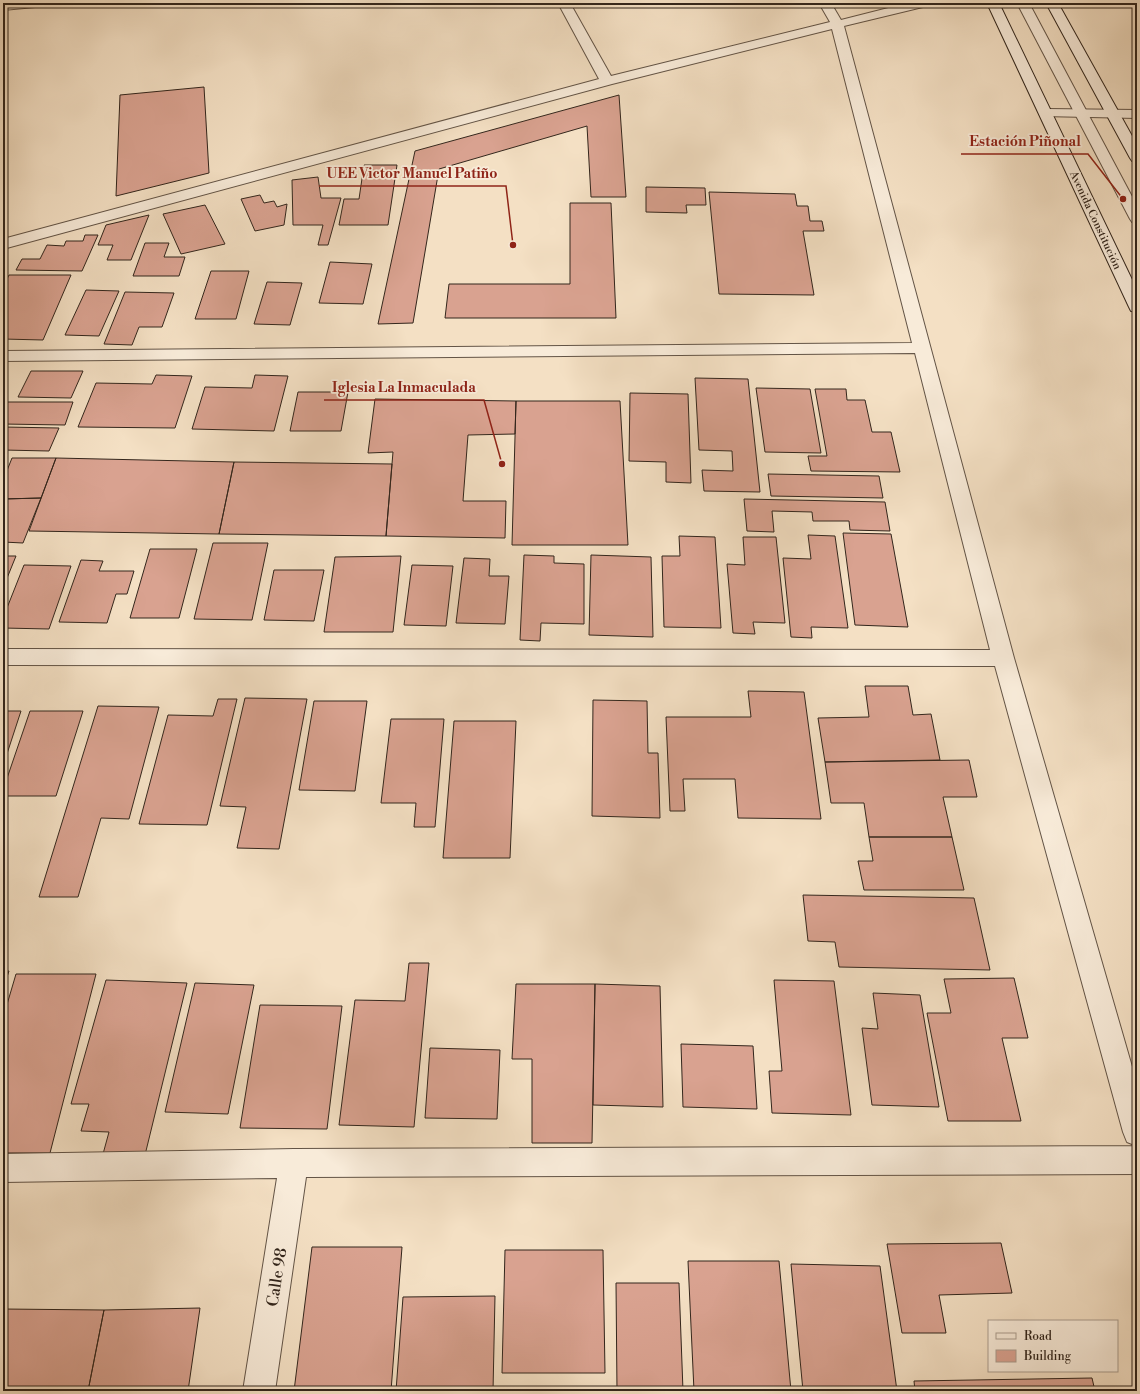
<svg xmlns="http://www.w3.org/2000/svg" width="1140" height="1394" font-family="'Libre Bodoni',serif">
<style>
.building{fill:#d9a290;stroke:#33261c}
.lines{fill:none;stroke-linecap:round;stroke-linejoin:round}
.lane-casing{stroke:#635446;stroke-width:2}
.street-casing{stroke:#635446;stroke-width:2}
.secondary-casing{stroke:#33261c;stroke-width:2}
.lane{fill:#f8ebd9;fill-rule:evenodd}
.street{fill:#f8ebd9;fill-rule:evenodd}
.secondary{fill:#f8ebd9;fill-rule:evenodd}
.labels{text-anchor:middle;stroke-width:3.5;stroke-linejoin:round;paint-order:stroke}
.far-street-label{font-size:11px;fill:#33261c;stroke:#f8ebd9}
.near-street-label{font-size:16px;fill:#33261c;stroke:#f8ebd9}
.leader{fill:none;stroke:#8f2418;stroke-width:1.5}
.callout-dot{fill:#8f2418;stroke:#f8ebd9;stroke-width:1.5}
.callout-label{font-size:14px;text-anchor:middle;font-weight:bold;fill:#8f2418;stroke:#f8ebd9;stroke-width:3.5;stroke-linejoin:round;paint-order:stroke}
</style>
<rect width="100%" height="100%" fill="#f4e0c4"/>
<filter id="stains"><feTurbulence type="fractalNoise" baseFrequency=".005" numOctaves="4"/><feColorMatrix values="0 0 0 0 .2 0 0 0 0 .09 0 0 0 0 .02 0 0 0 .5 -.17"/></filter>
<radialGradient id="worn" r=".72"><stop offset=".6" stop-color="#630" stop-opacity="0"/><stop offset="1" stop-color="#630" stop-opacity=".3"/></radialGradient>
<!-- building -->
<path class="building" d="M204,87L209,173L116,196L120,95Z
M619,95L626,197H591L587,126L439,169L413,323L378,324L415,151Z
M364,165H397L388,225H339L344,199H359Z
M318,177L321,198H341L328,245H318L323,225H293L292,180Z
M646,187L705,188L706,205H686L687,213L646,212Z
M709,192L795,194L797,206H808L810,221H822L824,231H803L814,295L719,294Z
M260,195L264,203L274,201L277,207L287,204L284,225L255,231L241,199Z
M570,203H611L616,318H445L449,284H570Z
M205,205L225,244L181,254L163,214Z
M149,215L131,260H107L113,245H98L106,225Z
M85,235H98L82,271L16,270L22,259H40L47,245L64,246L66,241H83Z
M145,243H169L164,257H185L179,276H133Z
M330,262L372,264L363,304L319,303Z
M211,271H249L236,319H195Z
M9,275H71L43,340L3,339V287Z
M267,282L302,283L290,325L254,324Z
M86,290L119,291L99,336L65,335Z
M125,292L174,293L162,327H139L132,345L104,344Z
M31,371H83L71,398L18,397Z
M156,375L192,376L175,428L78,427L96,383L152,384Z
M255,375L288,376L274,431L192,429L205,387L252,388Z
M695,378L748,379L760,492L704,491L702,470L733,471L732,451L699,450Z
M756,388L810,389L821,453L765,452Z
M815,389H846L847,400H865L872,432H891L900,472L811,471L808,456H827Z
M298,392H348L341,431H290Z
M630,393L688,394L691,483L666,482V462L629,461Z
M375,399L516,401L515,434L468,435L463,501H506L505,538L386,536L393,452L368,453Z
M516,401H620L628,545H512Z
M3,402H73L65,425L3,424Z
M3,427L59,428L49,451L3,450Z
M12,458H56L41,498L3,499V478H4Z
M56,458L234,462L219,534L29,531Z
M234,462L392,464L386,536L219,534Z
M768,474L879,476L883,498L771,496Z
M41,498L23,543L3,542V499Z
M744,499L885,502L890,531L850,530L849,521H813L812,512L772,511L774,532L747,531Z
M843,533L891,534L908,627L855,625Z
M808,535L835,536L848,628L811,627L812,638L791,637L783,558L811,559Z
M679,536L715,537L721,628L664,627L662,556H680Z
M743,537H776L785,623L753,622L755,634L733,633L727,564L745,565Z
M213,543H268L252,620L194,619Z
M150,549H197L179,618H130Z
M524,555L554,556V563L584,564V624L541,623L540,641L520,640Z
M591,555L651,557L653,637L589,635Z
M3,556H16L3,588Z
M401,556L393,632H324L335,557Z
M464,558L490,559L489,576H509L505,624L456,623Z
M81,560L103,561L99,571H134L127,594H116L107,623L59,622Z
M24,565L71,566L49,629L3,628V618Z
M412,565L453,566L446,626L404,625Z
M274,570H324L314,621L264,620Z
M865,686H908L913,715L931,714L940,760L825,762L818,718L869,717Z
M748,691L804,692L821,819L738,818L735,779H683L685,811H670L666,717H751Z
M245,698L307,699L279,849L237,848L246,807L220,806Z
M218,699H237L207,825L139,824L168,715L213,716Z
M593,700L647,701L648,753H658L660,818L592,816Z
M314,701H367L355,791L299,790Z
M98,706L159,707L129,819L101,818L78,897H39Z
M3,711H21L3,766Z
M30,711H83L56,796H3V790Z
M391,719H444L435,827H414L416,803H381Z
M454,721H516L510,858H443Z
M969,760L977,797H943L952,837H869L864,803H831L825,762Z
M869,837H952L964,890H864L858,861H873Z
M803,895L974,898L990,970L839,967L835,942L808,941Z
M409,963H429L414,1127L339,1125L355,1000L405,1001Z
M3,971H9L3,989Z
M16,974H96L50,1153H3V1018Z
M1014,978L1028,1038H1002L1021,1121H948L927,1013H951L944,979Z
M106,980L187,983L145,1155L103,1154L109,1132L81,1131L89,1104H71Z
M774,980L834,981L851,1115L772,1113L769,1071H782Z
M195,983L254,985L228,1114L165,1112Z
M516,984H595L592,1143H532V1059H512Z
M595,984L660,986L663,1107L593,1105Z
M873,993L920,995L939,1107L872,1105L862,1028L878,1029Z
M260,1005L342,1006L327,1129L240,1128Z
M681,1044L753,1046L757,1109L683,1107Z
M430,1048L500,1050L497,1119L425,1118Z
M1001,1243L1012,1293L939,1295L946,1333H902L887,1244Z
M312,1247H402L391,1391H294Z
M505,1250H603L605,1373H502Z
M688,1261H779L791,1391H694Z
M791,1264L880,1266L897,1391H803Z
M616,1283H679L683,1391H617Z
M495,1296L493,1391H396L403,1297Z
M200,1308L188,1391H88L104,1310Z
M3,1309L104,1310L88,1391H3Z
M1092,1378L1095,1391H915L914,1381Z"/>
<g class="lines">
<!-- lane casing -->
<g class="lane-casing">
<path id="lane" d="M1017,3H1029L1137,206V223L1132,222L1130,219Z"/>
</g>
<!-- street casing -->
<g class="street-casing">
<path id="street" d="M3,3H41L39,6L35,7L3,10Z
M558,3H570L611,76L830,22L819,3H831L841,20L908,3H929L927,6L844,26L1014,658L1137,1084V1174L306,1177L275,1391H243L277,1178L3,1182V1154L294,1149L1137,1146L1127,1142L1123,1132L995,666L3,665V649L990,650L915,353L3,361V351L912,343L832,29L612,84L3,249V239L599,79Z
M1046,109L1137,110V118L1041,116L1039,113L1041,110Z"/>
</g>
<!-- secondary casing -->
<g class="secondary-casing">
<path id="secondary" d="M987,3H999L1137,290V312L1131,311L1129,307Z
M1046,3H1058L1137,145V162L1132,161L1130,158Z"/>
</g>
<!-- lane -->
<use href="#lane" class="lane"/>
<!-- street -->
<use href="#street" class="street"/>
<!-- secondary -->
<use href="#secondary" class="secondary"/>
</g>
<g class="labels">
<!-- far-street labels -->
<g class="far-street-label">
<text transform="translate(1096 220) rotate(65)" y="4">Avenida Constitución</text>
</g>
<!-- near-street labels -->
<g class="near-street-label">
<text transform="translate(276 1277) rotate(-81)" y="6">Calle 98</text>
</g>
</g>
<!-- callouts -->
<path class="leader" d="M1123 199L1088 154H961M513 245L506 186H319M502 464L484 400H324"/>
<g class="callout-dot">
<circle cx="1123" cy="199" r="4"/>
<circle cx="513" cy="245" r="4"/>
<circle cx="502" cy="464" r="4"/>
</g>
<g class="callout-label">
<text x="1025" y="146">Estación Piñonal</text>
<text x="412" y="178">UEE Victor Manuel Patiño</text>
<text x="404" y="392">Iglesia La Inmaculada</text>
</g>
<!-- margin -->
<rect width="1140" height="1394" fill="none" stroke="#f4e0c4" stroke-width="16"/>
<rect x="4" y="4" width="1132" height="1386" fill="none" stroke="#33261c" stroke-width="2"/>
<rect x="8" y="8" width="1124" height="1378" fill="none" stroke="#33261c"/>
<!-- legend -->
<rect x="988" y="1320" width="130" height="52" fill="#f8ebd9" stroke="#a99c8d"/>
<rect x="996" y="1333" width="20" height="6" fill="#f8ebd9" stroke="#a99c8d"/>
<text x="1024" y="1340" font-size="12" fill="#33261c">Road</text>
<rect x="996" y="1350" width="20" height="12" fill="#d9a290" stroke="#a99c8d"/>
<text x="1024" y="1360" font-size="12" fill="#33261c">Building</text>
<rect width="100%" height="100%" filter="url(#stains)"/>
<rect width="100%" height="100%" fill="url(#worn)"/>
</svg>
